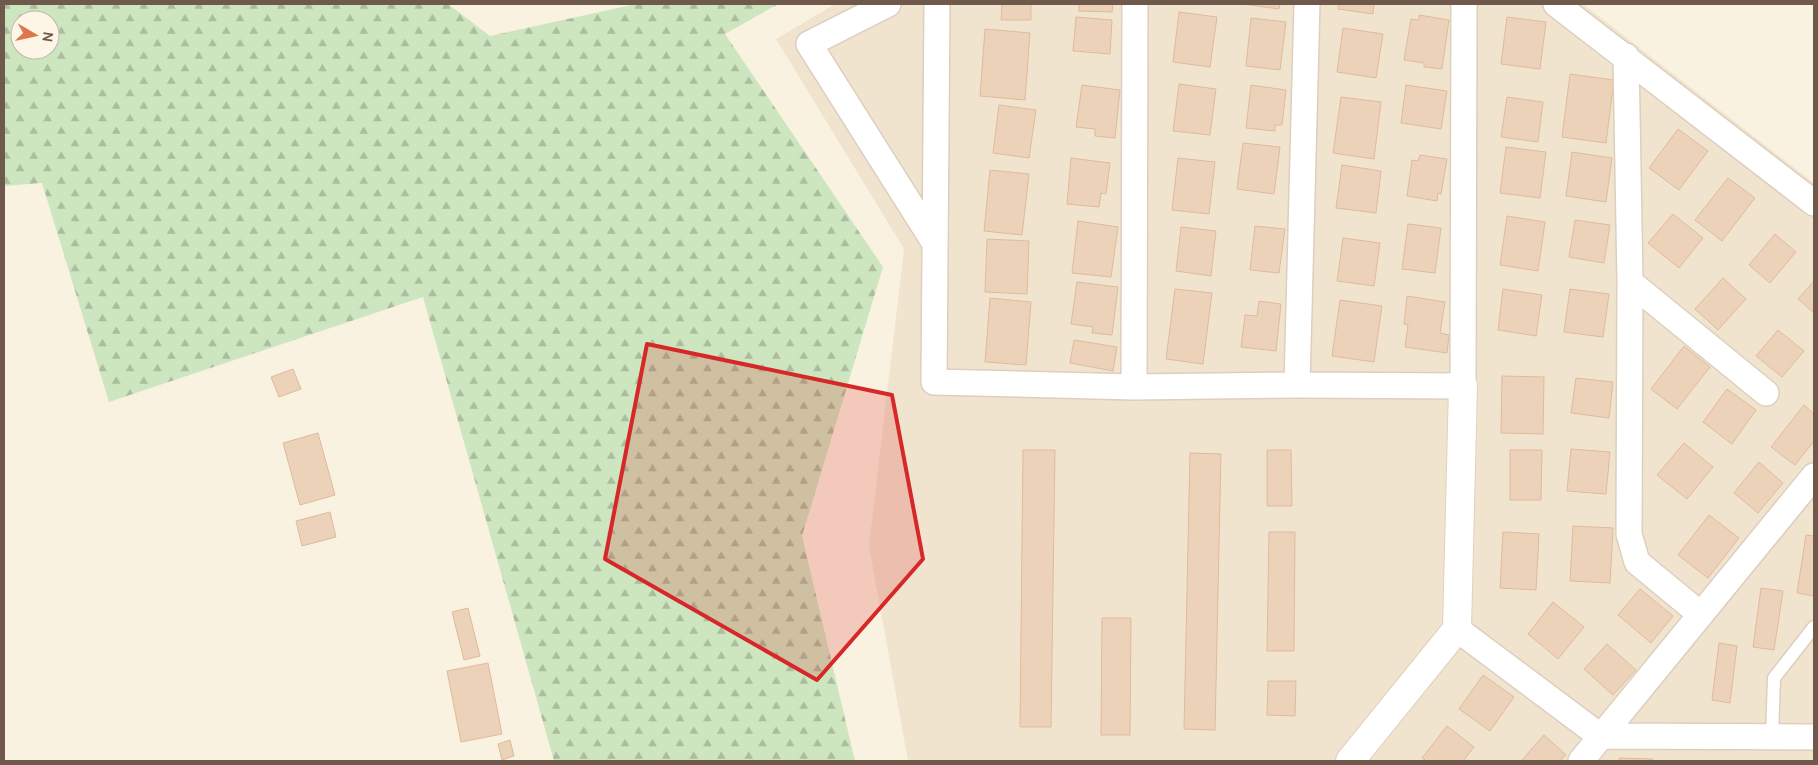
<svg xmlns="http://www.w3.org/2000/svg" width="1818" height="765" font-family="Cabin,sans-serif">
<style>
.residential{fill:#f1e4cf}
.forest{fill:url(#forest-firs);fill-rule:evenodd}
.building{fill:#edd2ba;stroke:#dfba9b}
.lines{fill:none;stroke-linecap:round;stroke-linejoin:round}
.lane-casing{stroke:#ddcebd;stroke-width:15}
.street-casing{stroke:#ddcebd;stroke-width:28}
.secondary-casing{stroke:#e2d0bb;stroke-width:30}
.lane{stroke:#fff;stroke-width:12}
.street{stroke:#fff;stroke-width:25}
.secondary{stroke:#fff;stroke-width:28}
.marked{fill:#d62828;fill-opacity:0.2;stroke:#d62828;stroke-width:4;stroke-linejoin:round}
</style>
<defs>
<pattern id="forest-firs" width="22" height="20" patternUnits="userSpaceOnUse" patternTransform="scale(1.25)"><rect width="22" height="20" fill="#cde6c0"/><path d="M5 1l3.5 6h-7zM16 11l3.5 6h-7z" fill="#abbd9e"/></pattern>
</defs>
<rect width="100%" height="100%" fill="#faf2e0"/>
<!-- residential -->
<path class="residential" d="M835,4H1583L1814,183V761H908L869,546L904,249L776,39Z"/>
<!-- forest -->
<path class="forest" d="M4,4H448L490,36L636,4H778L725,34L883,267L802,536L855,761H554L423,297L109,402L42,183L4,186ZM20,20H50V50H20Z"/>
<!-- building -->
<path class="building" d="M1002,4H1031V20H1001Z
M1079,4H1113L1112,12L1079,11Z
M1243,4H1280L1279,9Z
M1339,4H1374L1373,14L1338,9Z
M1179,12L1217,17L1210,67L1173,62Z
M1419,15L1449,20L1442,69L1424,67V63L1404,60L1411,19L1419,20Z
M1076,17L1112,20L1110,54L1073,51Z
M1507,17L1546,22L1540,69L1501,64Z
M1251,18L1286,22L1280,70L1246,66Z
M1343,28L1383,34L1376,78L1337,72Z
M985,29L1030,33L1025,100L980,96Z
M1570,74L1614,80L1606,143L1562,137Z
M1179,84L1216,89L1210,135L1173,131Z
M1082,85L1120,90L1115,138L1095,136V129L1076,127Z
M1251,85L1286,90L1282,125H1275V131L1246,128Z
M1406,85L1447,91L1441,129L1401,123Z
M1341,97L1381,102L1374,159L1333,153Z
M1507,97L1543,102L1538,142L1501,137Z
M999,105L1036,110L1029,158L993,153Z
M1678,129L1708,151L1679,190L1649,168Z
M1243,143L1280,147L1274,194L1237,189Z
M1506,147L1546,152L1540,198L1500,193Z
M1572,152L1612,158L1606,202L1566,196Z
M1420,155L1447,159L1441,194L1438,193L1437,201L1407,196L1412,160L1418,161Z
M1071,158L1110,163L1106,194L1101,193L1099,207L1067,204Z
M1178,158L1215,162L1209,214L1172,210Z
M1342,165L1381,171L1376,213L1336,208Z
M990,170L1029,174L1022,235L984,231Z
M1728,178L1755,198L1722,241L1695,220Z
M1673,214L1703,238L1679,268L1648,243Z
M1507,216L1545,222L1538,271L1500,265Z
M1575,220L1610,225L1604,263L1569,257Z
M1078,221L1118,227L1111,277L1072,273Z
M1408,224L1441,228L1435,273L1402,269Z
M1255,226L1285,229L1279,273L1250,270Z
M1181,227L1216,231L1211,276L1176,271Z
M1775,234L1796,252L1770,283L1749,265Z
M1343,238L1380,243L1374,286L1337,281Z
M987,239L1029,241L1027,294L985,292Z
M1723,278L1746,299L1718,330L1695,309Z
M1814,281V313L1798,299Z
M1077,282L1118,287L1112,335L1092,333L1093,327L1071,324Z
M1175,289L1212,293L1203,364L1166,359Z
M1503,289L1542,295L1536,336L1498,330Z
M1570,289L1609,294L1603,337L1564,332Z
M1407,296L1445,302L1440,333L1449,335L1447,353L1405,347L1408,325L1404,324Z
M990,298L1031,302L1026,365L985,362Z
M1340,300L1382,306L1374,362L1332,356Z
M1259,301L1281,304L1276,351L1241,347L1245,315L1257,316Z
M1778,330L1804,351L1782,377L1756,356Z
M1074,340L1117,347L1113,371L1070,363Z
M1684,346L1710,367L1677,409L1651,389Z
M293,369L301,389L279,397L271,377Z
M1502,376L1544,377L1543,434L1501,433Z
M1576,378L1613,382L1609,418L1571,413Z
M1727,389L1756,410L1732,444L1703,422Z
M1804,405L1814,414V441L1795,465L1771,447Z
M318,433L335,495L300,505L283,443Z
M1684,443L1713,467L1687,499L1657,475Z
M1571,449L1610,452L1606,494L1567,491Z
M1023,450H1055L1051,727H1020Z
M1267,450H1291L1292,506H1267Z
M1510,450H1542L1541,500H1510Z
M1190,453L1221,454L1215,730L1184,729Z
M1759,462L1783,483L1758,513L1734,493Z
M330,512L336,537L302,546L296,521Z
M1709,515L1739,538L1708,578L1678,555Z
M1573,526L1613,528L1610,583L1570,581Z
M1269,532H1295L1294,651H1267Z
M1503,532L1539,534L1536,590L1500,588Z
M1806,535L1814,536V596L1797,593Z
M1761,588L1783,591L1774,650L1753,647Z
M1640,589L1673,616L1651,643L1618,615Z
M1553,602L1584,627L1558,659L1528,634Z
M468,608L480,656L464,660L452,612Z
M1102,618H1131L1130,735H1101Z
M1719,643L1737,646L1730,703L1712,700Z
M1607,644L1636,670L1613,695L1584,669Z
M488,663L502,734L461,742L447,671Z
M1483,675L1514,697L1490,731L1459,709Z
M1268,681H1296L1295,716L1267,715Z
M1447,726L1474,747L1463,761H1427L1422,758Z
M1544,735L1566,755L1560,761H1521Z
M510,740L514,756L502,760L498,744Z
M1619,758L1653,759V761H1619Z"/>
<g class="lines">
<!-- lane casing -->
<g class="lane-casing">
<path id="lane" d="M1772,737L1774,678L1814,627"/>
</g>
<!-- street casing -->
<g class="street-casing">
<path id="street" d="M888,4L809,44L934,242
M937,4L934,382L1134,387L1297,385L1463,386L1464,4
M1556,4L1814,203
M1626,56L1630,282L1629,534L1637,562L1700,614
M1630,282L1766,393
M1297,385L1307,4
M1134,387L1135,4
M1457,629L1600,736L1814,737
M1581,761L1814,476"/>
</g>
<!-- secondary casing -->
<g class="secondary-casing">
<path id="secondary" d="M1350,761L1457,629L1463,386"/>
</g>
<!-- lane -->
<use href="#lane" class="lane"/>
<!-- street -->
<use href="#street" class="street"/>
<!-- secondary -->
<use href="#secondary" class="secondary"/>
</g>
<!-- marked area -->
<path class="marked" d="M647,344L892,395L923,559L817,680L605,559Z"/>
<!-- border -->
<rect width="1818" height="765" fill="none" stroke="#6e594a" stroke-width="10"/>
<!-- north arrow -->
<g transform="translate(35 35) rotate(99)"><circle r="24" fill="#fdf6e6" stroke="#c4b7a8"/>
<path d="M0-4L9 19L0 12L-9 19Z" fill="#dc774d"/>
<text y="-8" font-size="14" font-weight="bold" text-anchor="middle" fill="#6e594a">N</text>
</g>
</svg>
